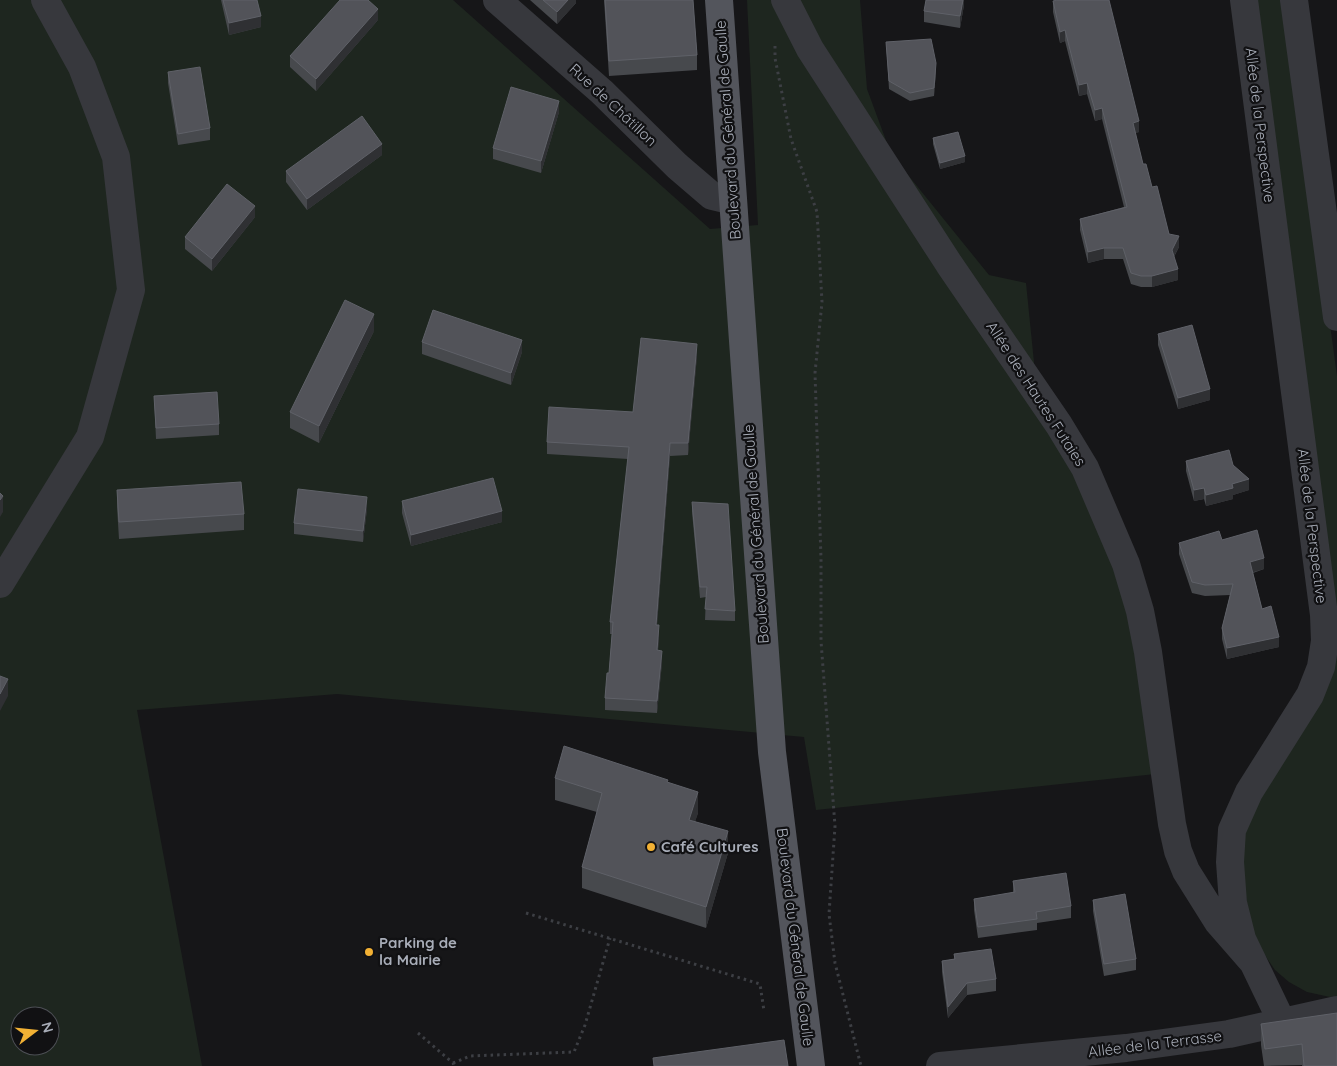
<svg xmlns="http://www.w3.org/2000/svg" width="1337" height="1066" font-family="Quicksand,sans-serif">
<style>
.green{fill:#1e261f;fill-rule:evenodd}
.lines{fill:none;stroke-linecap:round;stroke-linejoin:round}
.path{stroke:#3d3f44;stroke-width:3;stroke-dasharray:2.5 4;stroke-linecap:butt}
.minor{stroke:#37383d;stroke-width:28}
.major{stroke:#53555c;stroke-width:28}
.wall{fill:#47494d}
.shaded-wall{fill:#2f3033}
.building{fill:#525359;stroke:#5f6168}
.poi-dot{fill:#f2b134;stroke:#111113;stroke-width:2}
.labels{text-anchor:middle;stroke-width:4.5;stroke-linejoin:round;paint-order:stroke}
.street-label{font-size:15px;fill:#a8adb8;stroke:#111113}
.poi-label{font-size:15px;font-weight:bold;fill:#a8adb8;stroke:#111113;text-anchor:start}
</style>
<rect width="100%" height="100%" fill="#161618"/>
<!-- green -->
<path class="green" d="M0,0H453L710,229L758,225L747,0H860L867,89L891,154L989,275L1026,283L1037,392L1107,517L1165,773L816,810L804,737L337,694L137,710L202,1066H0ZM20,1016H50V1046H20Z
M1251,0H1286L1337,376V996L1330,997L1307,992L1289,982L1275,970L1262,951L1251,930L1242,870L1245,830L1254,805L1324,694Z"/>
<g class="lines">
<!-- path -->
<path class="path" d="M775,46V58L791,139L817,212L822,302L815,373L821,559V641L835,826L829,914L835,963L861,1066
M526,913L760,984L764,1011
M418,1033L453,1063L454,1066
M453,1063L470,1056L574,1052L585,1025L610,938"/>
<!-- minor -->
<path class="minor" d="M497,0L602,92L677,166L712,196L733,201
M785,0L810,49L949,264L1059,425L1085,468L1126,564L1140,611L1148,652L1172,824L1178,851L1186,871L1218,922L1252,961
M1244,0L1324,615L1325,641L1321,667L1310,695L1249,792L1232,830L1230,862L1233,903L1242,939L1282,1022
M1294,0L1337,317
M0,584L90,437L131,290L116,157L82,67L45,0
M940,1066L1126,1048L1229,1034L1337,1010"/>
<!-- major -->
<path class="major" d="M719,0L772,752L811,1066"/>
</g>
<!-- wall -->
<path class="wall" d="M221,0H257L261,27L229,35Z
M530,0H576V3L557,24Z
M604,0H693L697,55V70L609,76Z
M964,0V5L960,28L924,22V11Z
M1053,1L1139,132L1135,133L1143,164L1152,187L1169,234L1179,247L1174,257L1178,280L1152,287H1141L1131,284L1123,259H1104L1088,263L1080,230V219L1124,207L1102,119L1095,121L1087,94L1079,96L1065,41L1060,43L1053,12Z
M378,20L316,91L290,67V56Z
M886,42L936,71L934,96L910,101L889,89Z
M168,72L210,128V140L178,145L168,83Z
M559,112L541,173L493,159V148Z
M933,138L965,162L940,169L933,144Z
M382,155L307,210L286,182V171Z
M255,217L212,271L185,249V237Z
M374,331L319,443L290,428V412Z
M1158,334L1210,400L1178,409L1158,345Z
M422,342L522,352L511,385L422,354Z
M697,356L688,455L670,456L657,625L659,637L658,650L662,663L657,713L605,710V698L609,673L612,634H610V622L628,459L547,454V442L633,412Z
M154,396L219,424V435L156,439Z
M1186,461L1233,465L1249,490L1233,495V499L1206,506L1204,499L1194,501L1186,471Z
M117,490L244,514V530L119,539L117,507Z
M402,501L502,522L411,546L402,513Z
M692,502L735,611V621L705,620L706,597L700,598L692,512Z
M367,509L363,542L294,534V523Z
M1222,540L1264,569L1253,573L1262,609L1279,647L1227,659L1222,639V628L1230,595L1205,596L1192,593L1179,554V543Z
M555,778L668,783L698,813L695,821L728,853L706,928L582,888V867L597,812L555,800Z
M1013,881L1071,906V918L1037,923V930L978,938L974,910V899L1013,893Z
M1093,900L1136,959V970L1104,976L1093,911Z
M954,954L996,979V991L967,995L948,1018L942,972V961L954,959Z
M1337,1013V1066H1302V1065L1264,1066L1261,1045V1024Z"/>
<!-- shaded-wall -->
<path class="shaded-wall" d="M568,0H576V3L557,24V12Z
M963,0H964V5L960,28V16Z
M378,9V20L316,91V79Z
M261,16V27L229,35V23Z
M1065,30V41L1060,43V32Z
M936,63V71L934,96V88Z
M1087,83V94L1079,96V85Z
M559,101V112L541,173V161Z
M1102,108V119L1095,121V110Z
M1139,121V132L1133,134V123Z
M382,144V155L307,210V199Z
M965,156V162L940,169V163Z
M255,206V217L212,271V259Z
M1179,236V247L1172,260V250Z
M1104,248V259L1088,263V252Z
M1178,269V280L1152,287V276Z
M374,314V331L319,443V426Z
M522,340V352L511,385V373Z
M697,344V356L688,455V443Z
M1210,389V400L1178,409V398Z
M670,443V456L656,637V625Z
M1249,479V490L1233,495V499L1206,506V495L1232,484Z
M1204,488V499L1194,501V490Z
M3,496V512L0,517V500Z
M367,497V509L363,542V531Z
M502,511V522L411,546V535Z
M1264,558V569L1250,573V562Z
M659,625V637L657,662V650Z
M1279,637V647L1227,659V648Z
M662,651V663L657,713V701Z
M8,679V696L0,711V694Z
M698,792V813L689,841V820Z
M728,831V853L706,928V907Z
M967,983V995L948,1018V1007Z"/>
<!-- building -->
<path class="building" d="M223,0H257L261,16L229,23Z
M340,0H368L378,9L316,79L290,56Z
M543,0H568L557,12Z
M605,0H693L697,55L609,61Z
M926,0H963L960,16L924,11Z
M1057,0H1109L1139,121L1133,123L1143,164H1146L1152,187L1157,186L1169,234L1179,236L1172,250L1178,269L1152,276H1141L1131,273L1123,248H1104L1088,252L1080,219L1127,207L1102,108L1095,110L1087,83L1079,85L1065,30L1060,32L1053,1Z
M931,39L936,63L934,88L910,93L889,81L886,42Z
M200,67L210,128L178,134L168,72Z
M511,87L559,101L541,161L493,148Z
M362,116L382,144L307,199L286,171Z
M958,132L965,156L940,163L933,138Z
M227,184L255,206L212,259L185,237Z
M345,300L374,314L319,426L290,412Z
M433,310L522,340L511,373L422,342Z
M1192,325L1210,389L1178,398L1158,334Z
M641,338L697,344L688,443H670L656,625H659L657,650L662,651L657,701L605,698L607,673H609L613,622H610L629,447L547,442L549,407L633,412Z
M217,392L219,424L156,428L154,396Z
M1229,450L1233,465L1249,479L1232,484L1233,488L1206,495L1204,488L1194,490L1186,461Z
M493,478L502,511L411,535L402,501Z
M241,482L244,514L119,522L117,490Z
M298,489L367,497L363,531L294,523Z
M0,493L3,496L0,500Z
M692,502L728,504L735,611L705,609L707,587H700Z
M1257,530L1264,558L1250,562L1262,609L1271,606L1279,637L1227,648L1222,628L1233,584L1205,585L1192,582L1179,543L1219,531L1222,540Z
M0,676L8,679L0,694Z
M564,746L668,780L667,782L698,792L689,820L728,831L706,907L582,867L602,793L555,778Z
M1066,873L1071,906L1036,912L1037,919L978,927L974,899L1015,892L1013,881Z
M1125,894L1136,959L1104,964L1093,900Z
M991,949L996,979L967,983L948,1007L942,961L955,959L954,954Z
M1337,1013V1066H1304L1302,1044L1265,1049L1261,1024Z
M784,1040L788,1066H654L653,1058Z"/>
<!-- markers -->
<g class="poi-dot">
<circle cx="651" cy="847" r="5"/>
<circle cx="369" cy="952" r="5"/>
</g>
<g class="labels">
<!-- street labels -->
<g class="street-label">
<text transform="translate(613 105) rotate(43)" y="5">Rue de Châtillon</text>
<text transform="translate(1260 125) rotate(83)" y="5">Allée de la Perspective</text>
<text transform="translate(728 130) rotate(-94)" y="5">Boulevard du Général de Gaulle</text>
<text transform="translate(1036 394) rotate(57)" y="5">Allée des Hautes Futaies</text>
<text transform="translate(1312 526) rotate(83)" y="5">Allée de la Perspective</text>
<text transform="translate(756 534) rotate(-94)" y="5">Boulevard du Général de Gaulle</text>
<text transform="translate(795 937) rotate(83)" y="5">Boulevard du Général de Gaulle</text>
<text transform="translate(1155 1044) rotate(-7)" y="5">Allée de la Terrasse</text>
</g>
<!-- poi labels -->
<g class="poi-label">
<text x="661" y="852">Café Cultures</text>
<text x="379" y="948">Parking de<tspan x="379" dy="17">la Mairie</tspan></text>
</g>
</g>
<!-- north arrow -->
<g transform="translate(35 1031) rotate(74)"><circle r="24" fill="#111113" stroke="#4d4f55"/>
<path d="M0-4L9 19L0 12L-9 19Z" fill="#f2b134"/>
<text y="-8" font-size="14" font-weight="bold" text-anchor="middle" fill="#a8adb8">N</text>
</g>
</svg>
